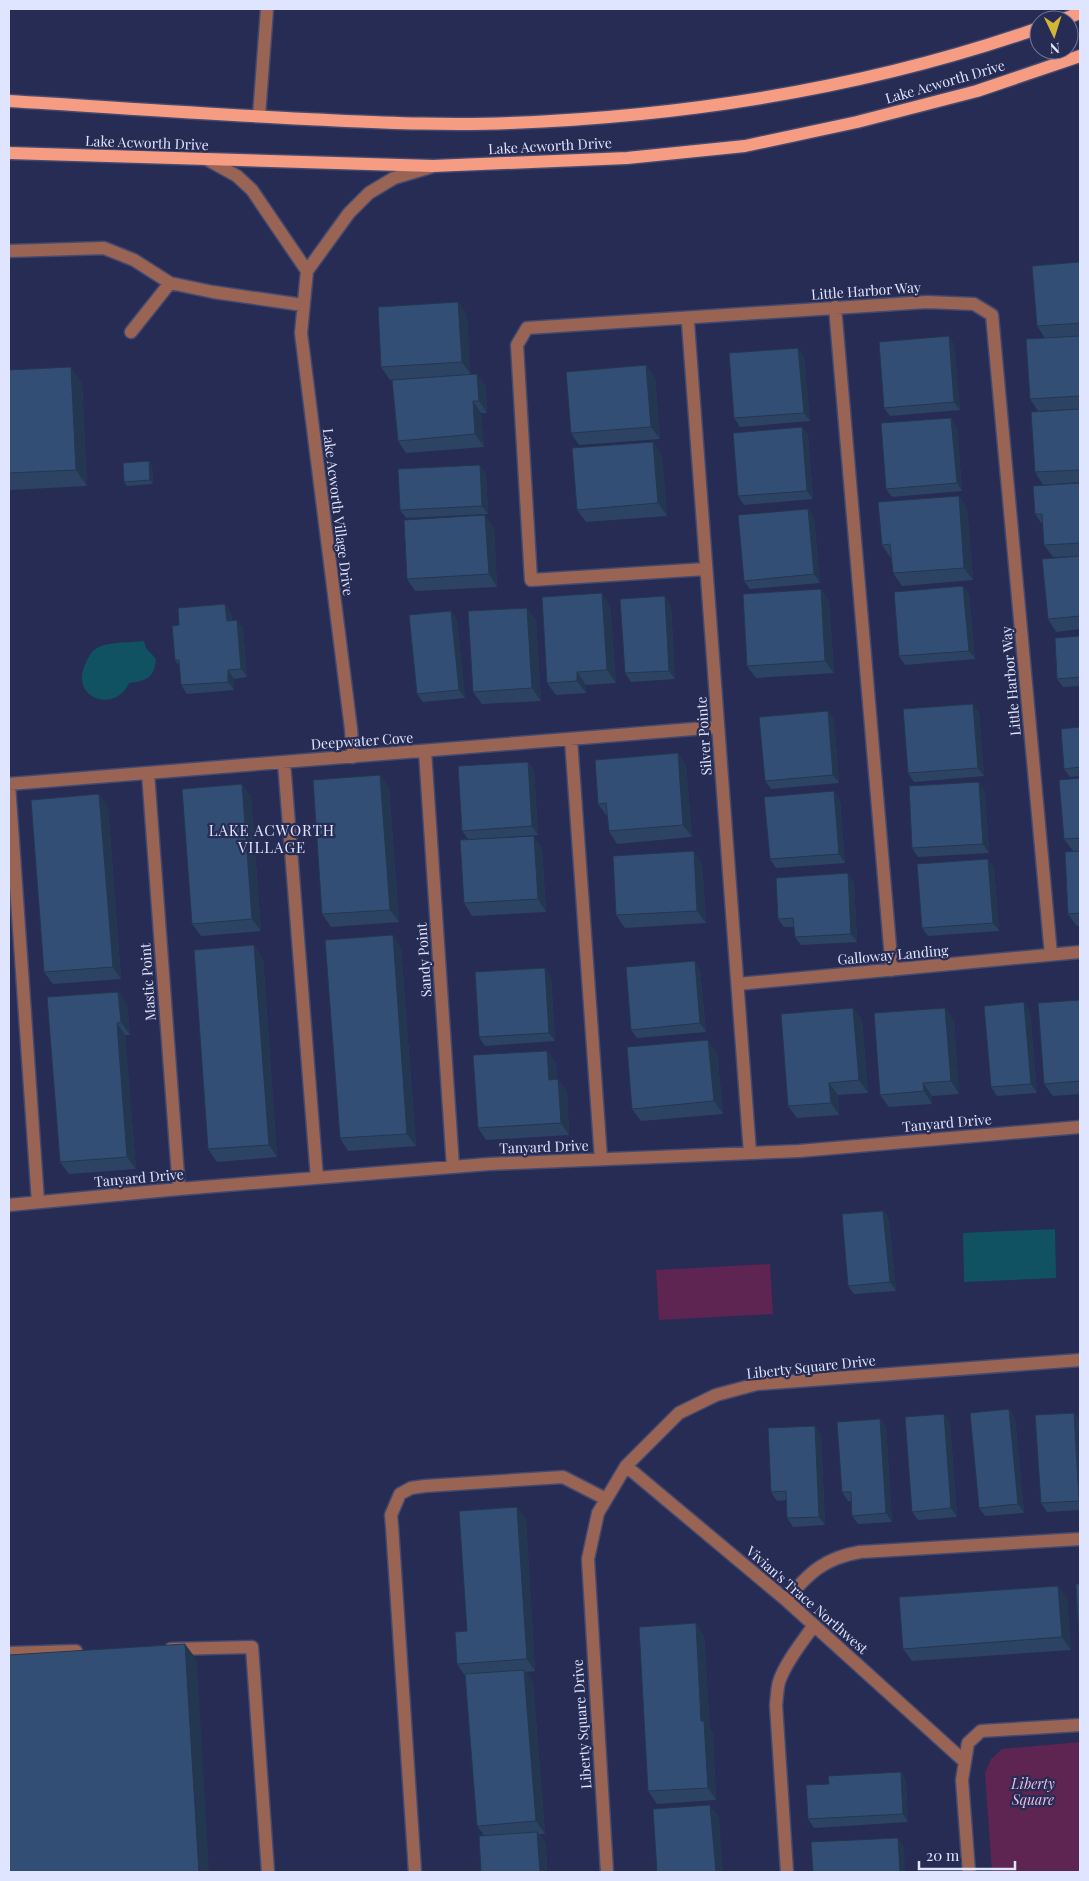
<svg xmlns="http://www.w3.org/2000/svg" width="1089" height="1881" font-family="'Playfair Display',serif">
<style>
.green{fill:#5e2452}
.water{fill:#105261}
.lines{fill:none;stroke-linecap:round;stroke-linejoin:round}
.minor-casing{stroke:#444a6f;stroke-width:15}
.major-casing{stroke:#444a6f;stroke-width:15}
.minor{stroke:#9a6454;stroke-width:12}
.major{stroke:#f59c82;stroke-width:12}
.wall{fill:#2c4364}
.shaded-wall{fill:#243751}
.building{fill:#334e74;stroke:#243751}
.labels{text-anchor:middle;stroke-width:4.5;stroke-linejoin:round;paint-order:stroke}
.street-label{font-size:14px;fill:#dfe5ff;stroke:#272c54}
.park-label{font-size:14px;font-style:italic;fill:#f2bde3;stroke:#272c54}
.neighbourhood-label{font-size:15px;letter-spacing:1px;fill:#dfe5ff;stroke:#272c54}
</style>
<rect width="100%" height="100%" fill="#272c54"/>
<!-- green -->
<path class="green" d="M770,1264L773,1314L659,1320L656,1270Z
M1080,1742V1872H992L985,1773L991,1759L1002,1749Z"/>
<!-- water -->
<path class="water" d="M144,641L146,648L156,659C154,679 146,681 129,683C117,712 72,701 84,667C86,662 90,653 94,650C106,641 129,643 144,641Z
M1055,1229L1056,1278L964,1282L963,1233Z"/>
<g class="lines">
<!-- minor casing -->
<g class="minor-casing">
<path id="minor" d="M259,116L267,9
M208,160L237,176L252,190L307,271
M9,251L104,248L134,260L170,283L213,292L303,305
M835,307L892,970
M686,318L688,323L750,1153
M131,332L170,283
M706,569L531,580L517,345L527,328L927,302L974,304L992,315L1051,955
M571,739L601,1159
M425,751L453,1167
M353,757L351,729L301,333L307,271L349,213L369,193L394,178L431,167
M284,762L317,1178
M148,773L179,1189
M9,784L718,727
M9,784L38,1202
M738,984L1080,952
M9,1205L179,1189L489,1164L799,1151L1080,1127
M626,1466L786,1600L964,1761
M786,1600C809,1573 824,1558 860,1552L1080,1539
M171,1649L252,1647L268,1872
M9,1653L76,1651
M415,1872L392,1526L391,1515L400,1494L411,1488L425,1486L563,1477L606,1499
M607,1872L588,1559L598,1513L626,1466L679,1413L716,1395L757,1384L1080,1360
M787,1872L776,1705C777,1697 777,1689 779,1682C785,1663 803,1641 814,1625
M969,1872L962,1780L968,1743L981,1731L1080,1725"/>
</g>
<!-- major casing -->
<g class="major-casing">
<path id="major" d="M1061,20L1080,13
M9,101C108,107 207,114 306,119C374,122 442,126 510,123C689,116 870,87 1039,28
M9,153L433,166L627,158L745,146L857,122L977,91L1080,56"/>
</g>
<!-- minor -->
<use href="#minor" class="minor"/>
<!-- major -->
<use href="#major" class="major"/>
</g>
<!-- wall -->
<path class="wall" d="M1080,262V409L1038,411L1030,399L1045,338L1037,326Z
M458,302L467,315L470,374L486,386L487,413H481L484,447L406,453L398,441L459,375L390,380L381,367Z
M949,336L954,345L960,410L890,416L884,408Z
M798,348L804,357L810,421L740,427L734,418Z
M646,365L655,378L660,439L579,445L571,433Z
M9,370L82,383L87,486L9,490Z
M1080,409V482L1043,485L1035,472Z
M802,427L808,435L813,499L744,505L738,496Z
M957,427L962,491L892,497L886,489Z
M653,442L662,455L667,516L586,522L577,510Z
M149,461L152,466L153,484L127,486L124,482Z
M486,473L488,514L406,518L400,510Z
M1080,483V556L1053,557L1044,545L1043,525L1035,514Z
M959,496L967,508L973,580L902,586L893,573L892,557H890L882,545Z
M814,518L820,583L750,589L744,581Z
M494,528L497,587L415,591L407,579Z
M1080,556V629L1056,632L1048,619Z
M963,586L969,594L975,659L905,665L899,656Z
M821,589L829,601L834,673L756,678L747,666Z
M671,605L675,679L631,682L625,673Z
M610,606L616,683L586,685V693L556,695L547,683Z
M527,608L536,620L541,701L482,704L473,692Z
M451,611L457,620L465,698L423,702L417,694Z
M231,612L232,620L243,628L247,677L234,679V690L187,694L181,685L180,667L175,660L179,625Z
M1080,636V686L1063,687L1057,679Z
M979,712L984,776L914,782L908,773Z
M834,719L839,783L771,789L765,781Z
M1080,727V776L1070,777L1064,769Z
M678,753L686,766L692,837L617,844L609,831L608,816H607L598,804Z
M528,762L534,770L538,835L478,839L542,848L546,912L472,916L464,903L468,839L462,831Z
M380,775L389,788L399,922L331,927L322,914Z
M1080,778V851H1073L1064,839Z
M242,784L251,797L261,931L201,936L192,924Z
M985,790L989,853L918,857L912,848Z
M834,791L840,800L845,863L776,868L770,859Z
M99,794L108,807L121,979L53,984L44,972Z
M1080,851V926H1077L1068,914Z
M988,859L994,868L999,931L928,936L922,928Z
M702,863L706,923L625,928L616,915Z
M854,882L857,942L801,945L795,937L794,927H784L778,919Z
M401,948L416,1146L348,1151L340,1138Z
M263,958L277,1157L217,1162L208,1149Z
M545,968L551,977L555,1041L485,1046L479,1037Z
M700,969L706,1032L637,1038L631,1030Z
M118,992L127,1004L130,1035H125L136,1169L69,1174L60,1162Z
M1080,1000V1094L1053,1096L1044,1084Z
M853,1008L862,1020L868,1093L838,1095L839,1115L797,1118L788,1106Z
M1030,1011L1037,1093L997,1096L991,1087Z
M954,1020L959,1094L932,1096V1104L889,1107L880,1095Z
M547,1051L556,1063L557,1079L567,1091L569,1135L486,1140L478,1128Z
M717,1052L723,1114L641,1121L632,1109Z
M883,1211L889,1219L896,1291L854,1294L848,1286Z
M1009,1409L1015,1418L1024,1513L985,1516L979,1508Z
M1074,1413L1079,1421L1080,1434V1510L1047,1512L1041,1503Z
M944,1414L950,1423L957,1517L918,1520L912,1512Z
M880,1419L886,1427L892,1522L858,1524L852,1516L851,1501H848L842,1492Z
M821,1434L825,1525L793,1527L787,1518L786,1500L777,1501L771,1492Z
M517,1507L526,1520L535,1671L526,1672L533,1682L545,1834H539L546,1844L547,1872H481L484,1835L477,1826L465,1676L457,1664L467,1631Z
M1058,1586L1067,1598L1071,1650L912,1661L903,1649Z
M704,1636L710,1729L713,1733L716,1800L657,1804L648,1791Z
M901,1772L906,1781L908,1822L814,1828L808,1819L829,1784Z"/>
<!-- shaded-wall -->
<path class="shaded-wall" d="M458,302L467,315L471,375L462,362Z
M949,336L954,345L960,410L954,402Z
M798,348L804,357L810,421L804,413Z
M646,365L655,378L660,439L651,427Z
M71,367L82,383L87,486L76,470Z
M477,374L486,386L487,413L479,401Z
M473,401L481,413L484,447L475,434Z
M951,418L957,427L962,491L957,483Z
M802,427L808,435L813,499L807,491Z
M653,442L662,455L667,516L658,503Z
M149,461L152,466L153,484L150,480Z
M480,465L486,473L488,514L482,506Z
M959,496L967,508L973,580L964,568Z
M808,509L814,518L820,583L814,574Z
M485,515L494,528L497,587L489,574Z
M963,586L969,594L975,659L969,651Z
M821,589L829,601L834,673L825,661Z
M602,593L610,606L616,683L607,670Z
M665,596L671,605L675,679L669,671Z
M225,604L231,612L233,629L227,621Z
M527,608L536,620L541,701L532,688Z
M451,611L457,620L465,698L459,690Z
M237,620L243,628L247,677L241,669Z
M228,670L234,679V690L228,682Z
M577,672L586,685V693L577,681Z
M973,704L979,712L984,776L978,768Z
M828,711L834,719L839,783L833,775Z
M678,753L686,766L692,837L683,825Z
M528,762L534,770L538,835L532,826Z
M380,775L389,788L399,922L390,910Z
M979,782L985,790L989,853L983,844Z
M242,784L251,797L261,931L252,919Z
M834,791L840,800L845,863L839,854Z
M99,794L108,807L121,979L113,967Z
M534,836L542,848L546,912L538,899Z
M694,851L702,863L706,923L697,911Z
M988,859L994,868L999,931L993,923Z
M848,873L854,882L857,942L851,934Z
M393,935L401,948L416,1146L407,1134Z
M254,945L263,958L277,1157L269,1145Z
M695,961L700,969L706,1032L700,1023Z
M545,968L551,977L555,1041L549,1033Z
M118,992L127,1004L130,1035L121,1022Z
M1024,1002L1030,1011L1037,1093L1031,1084Z
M853,1008L862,1020L868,1093L859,1080Z
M945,1008L954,1020L959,1094L951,1081Z
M117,1023L125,1035L136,1169L127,1157Z
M708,1040L717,1052L723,1114L714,1101Z
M547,1051L556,1063L558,1092L549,1080Z
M558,1079L567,1091L569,1135L561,1123Z
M829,1083L838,1095L839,1115L831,1103Z
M923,1083L932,1096V1104L924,1091Z
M883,1211L889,1219L896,1291L890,1282Z
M1009,1409L1015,1418L1024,1513L1018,1504Z
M1074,1413L1079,1421L1080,1434V1503L1079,1501Z
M944,1414L950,1423L957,1517L951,1508Z
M880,1419L886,1427L892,1522L886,1513Z
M815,1426L821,1434L825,1525L819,1517Z
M517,1507L526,1520L535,1671L527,1659Z
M1058,1586L1067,1598L1071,1650L1062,1637Z
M696,1623L704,1636L710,1729L713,1733L716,1800L708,1788L701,1721Z
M185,1644L197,1660L209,1872H199Z
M524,1670L533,1682L545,1834L536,1821Z
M901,1772L906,1781L908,1822L903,1814Z
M710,1805L719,1817L723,1872H716Z
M537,1832L546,1844L547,1872H540Z
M898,1838L904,1847L905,1872H900Z"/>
<!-- building -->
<path class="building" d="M1080,262V323L1037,326L1032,266Z
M458,302L462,362L381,367L378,307Z
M949,336L954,402L884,408L879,342Z
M1080,336V396L1030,399L1026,339Z
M798,348L804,413L734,418L729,353Z
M646,365L651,427L571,433L566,372Z
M71,367L76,470L9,473V370Z
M477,374L479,401H473L475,434L398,441L392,380Z
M1080,409V470L1035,472L1031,412Z
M951,418L957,483L886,489L881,423Z
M802,427L807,491L738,496L733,433Z
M653,442L658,503L577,510L572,448Z
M149,461L150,480L124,482L123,463Z
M480,465L482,506L400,510L398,469Z
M1080,483V543L1044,545L1042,514H1035L1033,486Z
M959,496L964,568L893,573L890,544L882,545L878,502Z
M808,509L814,574L744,581L738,515Z
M485,515L489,574L407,579L404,520Z
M1080,556V616L1048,619L1042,559Z
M963,586L969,651L899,656L894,592Z
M821,589L825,661L747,666L743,594Z
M602,593L607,670L577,672V681L547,683L542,597Z
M665,596L669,671L625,673L620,599Z
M225,604L227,621L237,620L241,669L228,670V682L181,685L179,660H175L172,626L179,625L178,608Z
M527,608L532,688L473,692L468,611Z
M451,611L459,690L417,694L409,615Z
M1080,636V677L1057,679L1055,638Z
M973,704L978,768L908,773L903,709Z
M828,711L833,775L765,781L759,717Z
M1080,727V767L1064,769L1061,729Z
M678,753L683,825L609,831L606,803L598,804L595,760Z
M528,762L532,826L462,831L458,766Z
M380,775L390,910L322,914L313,780Z
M1080,778V838L1064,839L1059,780Z
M979,782L983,844L912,848L909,786Z
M242,784L252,919L192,924L182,789Z
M834,791L839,854L770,859L764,797Z
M99,794L113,967L44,972L31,800Z
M534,836L538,899L464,903L460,840Z
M694,851L697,911L616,915L613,856Z
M1080,851V913L1068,914L1065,852Z
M988,859L993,923L922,928L917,864Z
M848,873L851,934L795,937L793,918L778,919L776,878Z
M393,935L407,1134L340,1138L325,940Z
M254,945L269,1145L208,1149L194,950Z
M695,961L700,1023L631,1030L626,967Z
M545,968L549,1033L479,1037L475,972Z
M118,992L121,1022L117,1023L127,1157L60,1162L47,997Z
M1080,1000V1081L1044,1084L1038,1003Z
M1024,1002L1031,1084L991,1087L984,1006Z
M853,1008L859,1080L829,1083L831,1103L788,1106L781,1014Z
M945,1008L951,1081L923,1083L924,1091L880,1095L874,1013Z
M708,1040L714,1101L632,1109L627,1047Z
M547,1051L549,1080L558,1079L561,1123L478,1128L473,1055Z
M883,1211L890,1282L848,1286L842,1214Z
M1009,1409L1018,1504L979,1508L970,1413Z
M1074,1413L1079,1501L1041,1503L1035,1415Z
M944,1414L951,1508L912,1512L905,1417Z
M880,1419L886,1513L852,1516L851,1492H842L837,1422Z
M815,1426L819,1517L787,1518L786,1491L771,1492L768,1428Z
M517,1507L527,1659L457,1664L455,1632L467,1631L459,1511Z
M1076,1584H1080V1636H1079Z
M1058,1586L1062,1637L903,1649L899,1597Z
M696,1623L701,1721H704L708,1788L648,1791L639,1627Z
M185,1644L199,1872H9V1655Z
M524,1670L536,1821L477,1826L465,1674Z
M901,1772L903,1814L808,1819L806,1785L829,1784L828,1776Z
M710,1805L716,1872H657L653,1809Z
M537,1832L540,1872H481L479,1836Z
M898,1838L900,1872H813L811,1842Z"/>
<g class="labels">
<!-- street labels -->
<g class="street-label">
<text transform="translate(945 82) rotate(-16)" y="5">Lake Acworth Drive</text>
<text transform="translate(147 143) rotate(2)" y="5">Lake Acworth Drive</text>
<text transform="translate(550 146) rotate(-3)" y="5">Lake Acworth Drive</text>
<text transform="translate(866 291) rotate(-4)" y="5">Little Harbor Way</text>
<text transform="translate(338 512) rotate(83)" y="5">Lake Acworth Village Drive</text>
<text transform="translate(1011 681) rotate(-95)" y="5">Little Harbor Way</text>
<text transform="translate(704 736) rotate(-94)" y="5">Silver Pointe</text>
<text transform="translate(362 741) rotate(-4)" y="5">Deepwater Cove</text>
<text transform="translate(893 955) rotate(-5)" y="5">Galloway Landing</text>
<text transform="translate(424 960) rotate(-94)" y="5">Sandy Point</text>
<text transform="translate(148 982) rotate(-94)" y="5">Mastic Point</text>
<text transform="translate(947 1123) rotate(-5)" y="5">Tanyard Drive</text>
<text transform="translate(544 1147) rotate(-2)" y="5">Tanyard Drive</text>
<text transform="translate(139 1178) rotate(-5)" y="5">Tanyard Drive</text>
<text transform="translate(811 1367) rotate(-6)" y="5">Liberty Square Drive</text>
<text transform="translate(807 1600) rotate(41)" y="5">Vivian's Trace Northwest</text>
<text transform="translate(582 1724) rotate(-94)" y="5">Liberty Square Drive</text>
</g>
<!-- park labels -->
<g class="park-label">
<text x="1033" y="1789">Liberty<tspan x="1033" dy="16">Square</tspan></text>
</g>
<!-- neighbourhood labels -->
<g class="neighbourhood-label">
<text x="272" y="836">LAKE ACWORTH<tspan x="272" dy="17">VILLAGE</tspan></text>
</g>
</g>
<!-- border -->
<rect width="1089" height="1881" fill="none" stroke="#dfe5ff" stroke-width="20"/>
<!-- north arrow -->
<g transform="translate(1054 35) rotate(176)"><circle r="24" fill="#272c54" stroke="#717698"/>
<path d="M0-4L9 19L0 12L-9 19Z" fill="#d2b736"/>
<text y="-8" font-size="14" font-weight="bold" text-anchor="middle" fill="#dfe5ff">N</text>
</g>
<!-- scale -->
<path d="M919 1861v8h96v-8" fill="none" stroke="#dfe5ff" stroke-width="2.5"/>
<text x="926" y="1861" font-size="15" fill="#dfe5ff" stroke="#272c54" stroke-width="4" paint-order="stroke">20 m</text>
</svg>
